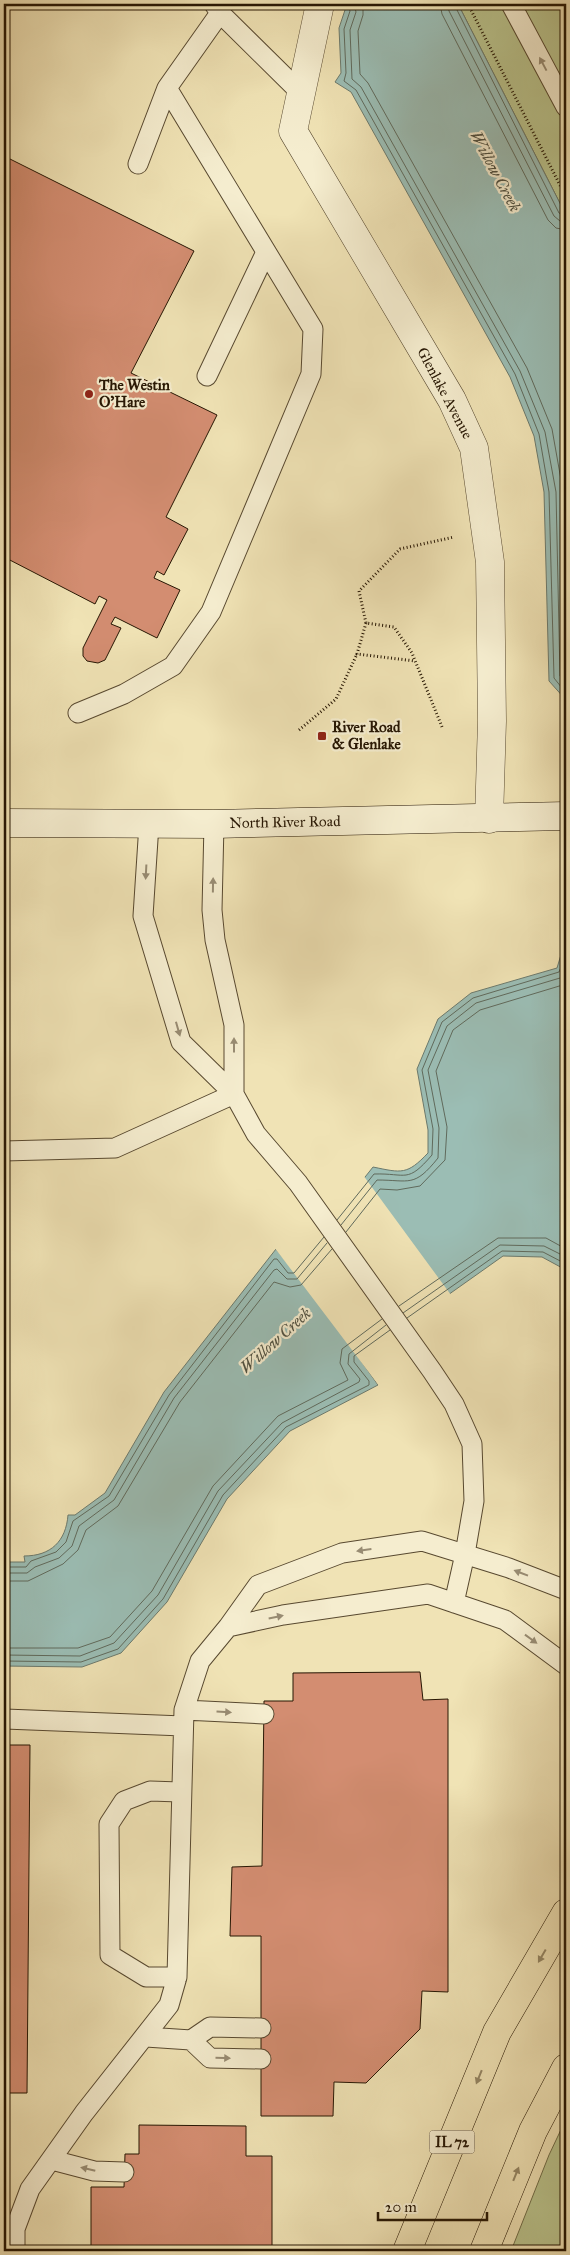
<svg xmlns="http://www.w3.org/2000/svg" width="570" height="2255" font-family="'IM FELL Great Primer',serif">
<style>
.green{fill:#bac48d;stroke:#706d48}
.water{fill:#9bbdb4;stroke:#6c7a6d}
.pier{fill:#f0e3b5}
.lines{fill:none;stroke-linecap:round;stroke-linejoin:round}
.shore{stroke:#606a5c;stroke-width:1}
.building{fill:#d38d71;stroke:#261603}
.service-casing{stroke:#584930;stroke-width:21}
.minor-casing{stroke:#584930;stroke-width:29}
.secondary-casing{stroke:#261603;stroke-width:29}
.primary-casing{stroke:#261603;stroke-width:29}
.path{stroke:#261603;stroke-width:3;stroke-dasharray:1 2.5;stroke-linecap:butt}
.service{stroke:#f5edcf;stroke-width:19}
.minor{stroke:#f5edcf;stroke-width:28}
.secondary{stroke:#f5edcf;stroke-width:28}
.primary{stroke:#f0e3b5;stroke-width:28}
.oneway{fill:#988c73}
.oneway2{fill:#958765}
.poi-dot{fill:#8f2418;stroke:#f5edcf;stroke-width:2}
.labels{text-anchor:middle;stroke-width:4.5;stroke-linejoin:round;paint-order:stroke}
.shield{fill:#f5edcf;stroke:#645640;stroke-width:1}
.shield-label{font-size:14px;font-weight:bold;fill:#261603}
.poi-label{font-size:15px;font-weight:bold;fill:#261603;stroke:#f5edcf;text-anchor:start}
.street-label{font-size:15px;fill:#261603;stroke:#f5edcf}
.water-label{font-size:16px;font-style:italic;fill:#4f5041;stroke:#f5edcf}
</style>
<rect width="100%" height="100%" fill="#f0e3b5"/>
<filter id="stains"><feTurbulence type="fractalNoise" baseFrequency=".004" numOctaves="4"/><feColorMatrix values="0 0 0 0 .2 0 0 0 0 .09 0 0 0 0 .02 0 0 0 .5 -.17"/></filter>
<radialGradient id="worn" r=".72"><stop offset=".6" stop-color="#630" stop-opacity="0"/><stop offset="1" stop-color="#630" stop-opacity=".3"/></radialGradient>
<!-- green -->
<path class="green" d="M458,4H563L566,11V215Z
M566,2119V2251H511L549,2155Z"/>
<!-- water -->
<path class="water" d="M342,4H458L566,215V700L549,681L544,492L534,436L510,377L351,92L335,82L341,73L339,28L345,10Z
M566,938V1270L542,1257L503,1256L359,1358L378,1385L290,1431L227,1499L167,1602L121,1653L82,1667L4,1666V1562H25L24,1556C51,1556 66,1541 68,1515H75L105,1493L164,1392L276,1249L292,1269L373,1167C402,1173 407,1175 428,1153V1130L417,1069L438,1019L471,993L557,968Z"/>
<!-- pier -->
<path class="pier" d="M363,1175L451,1295L362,1359L381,1384L380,1387L274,1247H278L292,1266Z"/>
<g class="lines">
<!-- shore -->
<path class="shore" d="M347,4L350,11L344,29L346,73L344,81L356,90L515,374L539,434L549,492L554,678L566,693
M354,4L356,12L350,30L352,79L361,87L520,371L545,432L556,492L560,676L566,683
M363,4V15L358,31L360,74L368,83L527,368L552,429L563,491L566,631
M440,4L442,14L548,220L556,228L566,230
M448,4L449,11L554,216L560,221L566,222
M454,4L559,213L566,216
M337,1220L374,1174C407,1173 407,1184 432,1155L433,1129L422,1070L442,1022L473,998L559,972L566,955
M341,1225L377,1180C410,1180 414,1188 438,1158L439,1128L428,1070L447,1026L476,1003L560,978L566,974
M346,1232L380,1189L397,1190L420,1186L445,1160L447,1127L436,1071L453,1030L480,1010L566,984
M399,1306L498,1238H546L566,1249
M403,1313L500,1245L544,1246L566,1257
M407,1318L502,1251L543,1252L566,1264
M4,1567H26L31,1561L56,1552L66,1542L73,1521L109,1496L169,1395L274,1259H277L288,1273H294L324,1237
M4,1573H27L35,1567L59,1558L72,1546L79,1526L114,1500L174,1398L274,1270L277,1269L287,1279H297L327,1243
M4,1581H28L63,1564L78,1550L86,1530L118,1506L180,1402L274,1282L290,1287L301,1285L332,1249
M4,1648H78L110,1637L152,1591L213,1486L278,1416L348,1380L340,1363L342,1349L382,1319
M4,1655L80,1656L114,1643L158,1595L218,1491L282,1423L359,1382L360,1379L348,1364L349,1354L386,1325
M4,1661L81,1662L118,1649L163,1599L223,1495L286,1427L369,1385V1381L354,1362V1356L390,1330"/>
</g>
<!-- building -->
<path class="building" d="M4,156L194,251L131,373L217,415L166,517L188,529L164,575L157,571L154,578L180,590L157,638L115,617L111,624L121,628L105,660L98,663L87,661L83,656V648L107,600L99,596L95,604L4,557Z
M420,1672L423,1700L448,1699V1992L422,1991L420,2029L366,2083L334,2082L333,2116H261V1936H230L232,1867L262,1866L264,1701H293V1673Z
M4,1719L5,1745H30L27,2093H4Z
M139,2125L246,2126V2156H272V2251H91V2187H124L125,2154H139Z"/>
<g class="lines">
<!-- service casing -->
<g class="service-casing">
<path id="service" d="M214,4L220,13L300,92
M511,4L566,107
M138,164L167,88
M207,376L266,252
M78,713L124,694L173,666L211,612L311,374L313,329L167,88L220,13
M149,824L143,916L181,1042L234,1094L256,1134L298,1183L432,1371L454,1404L472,1444L474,1501L465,1554L454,1603
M214,824L212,910L215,940L234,1025V1094
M4,1151L115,1148L234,1094
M228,1627L283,1615L428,1594L505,1620L566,1665
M184,1710L264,1714
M5,1719L183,1726
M177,1977H146L110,1955L109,1824L124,1801L150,1791L180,1792
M146,2037L191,2040L210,2027L261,2028
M191,2040L210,2058L261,2059
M52,2160L94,2171L124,2172
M15,2251V2229L30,2189L84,2113L169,2005L177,1977L184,1710L200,1661L228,1627L258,1585L342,1553L422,1541L509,1568L566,1590"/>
</g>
<!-- minor casing -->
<g class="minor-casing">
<path id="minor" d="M320,4L293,131L452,400L474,448L490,562L492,721L489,819"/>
</g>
<!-- secondary casing -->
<g class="secondary-casing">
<path id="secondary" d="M4,823L214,824L566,816"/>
</g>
<!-- primary casing -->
<g class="primary-casing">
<path id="primary" d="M407,2251L497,2032L566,1913
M484,2251L533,2131L566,2068"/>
</g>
<!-- path -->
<path class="path" d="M468,4L566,197
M366,623L357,654L415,661
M442,727L412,653L394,627L366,623L359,591L400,549L454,537
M299,730L336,699L357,654"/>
<!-- service -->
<use href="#service" class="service"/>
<!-- minor -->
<use href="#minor" class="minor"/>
<!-- secondary -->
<use href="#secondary" class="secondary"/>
<!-- primary -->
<use href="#primary" class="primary"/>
</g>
<!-- one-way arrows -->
<defs><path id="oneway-solid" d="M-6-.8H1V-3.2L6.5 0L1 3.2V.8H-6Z" transform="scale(1.25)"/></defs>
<g class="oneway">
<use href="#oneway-solid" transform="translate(543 64) rotate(-118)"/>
<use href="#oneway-solid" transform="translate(146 872) rotate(93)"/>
<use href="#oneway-solid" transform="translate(213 885) rotate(-89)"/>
<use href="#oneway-solid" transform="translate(178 1029) rotate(74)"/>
<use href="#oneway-solid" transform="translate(234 1045) rotate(-90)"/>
<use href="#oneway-solid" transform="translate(364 1550) rotate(172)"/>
<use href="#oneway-solid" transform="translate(521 1573) rotate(-159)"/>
<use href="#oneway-solid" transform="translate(276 1617) rotate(-12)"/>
<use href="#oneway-solid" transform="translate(531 1639) rotate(36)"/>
<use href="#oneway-solid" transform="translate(224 1712) rotate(3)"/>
<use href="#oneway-solid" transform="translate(223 2058) rotate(2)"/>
<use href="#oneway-solid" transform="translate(88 2169) rotate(-167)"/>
</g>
<g class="oneway2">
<use href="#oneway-solid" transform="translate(542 1956) rotate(120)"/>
<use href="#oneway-solid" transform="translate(479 2077) rotate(112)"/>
<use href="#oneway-solid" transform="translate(516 2174) rotate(-68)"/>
</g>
<!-- markers -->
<g class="poi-dot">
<circle cx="89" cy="394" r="5"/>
<rect x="317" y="731" width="10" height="10" rx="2.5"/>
</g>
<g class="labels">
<!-- shield labels -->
<rect class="shield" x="429.5" y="2130.5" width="45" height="23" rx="4"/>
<g class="shield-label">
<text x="452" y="2147">IL 72</text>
</g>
<!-- poi labels -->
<g class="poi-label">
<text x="99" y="390">The Westin<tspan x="99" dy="17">O'Hare</tspan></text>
<text x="332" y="732">River Road<tspan x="332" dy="17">&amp; Glenlake</tspan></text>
</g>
<!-- street labels -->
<g class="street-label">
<text transform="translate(445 393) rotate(62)" y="5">Glenlake Avenue</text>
<text transform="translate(285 822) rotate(-1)" y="5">North River Road</text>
</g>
<!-- water labels -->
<g class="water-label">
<text transform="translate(496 171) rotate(62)" y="6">Willow Creek</text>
<text transform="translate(275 1340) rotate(-42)" y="6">Willow Creek</text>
</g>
</g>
<!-- margin -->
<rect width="570" height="2255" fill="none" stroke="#f0e3b5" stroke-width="20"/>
<rect x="5" y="5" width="560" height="2245" fill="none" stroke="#261603" stroke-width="2.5"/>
<rect x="10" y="10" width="550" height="2235" fill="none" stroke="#261603"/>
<!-- scale -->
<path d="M378 2212v8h109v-8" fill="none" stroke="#261603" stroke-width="2.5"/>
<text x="385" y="2212" font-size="15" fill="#261603" stroke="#f5edcf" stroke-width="4" paint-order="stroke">20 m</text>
<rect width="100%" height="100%" filter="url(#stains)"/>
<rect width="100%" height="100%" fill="url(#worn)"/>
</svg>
